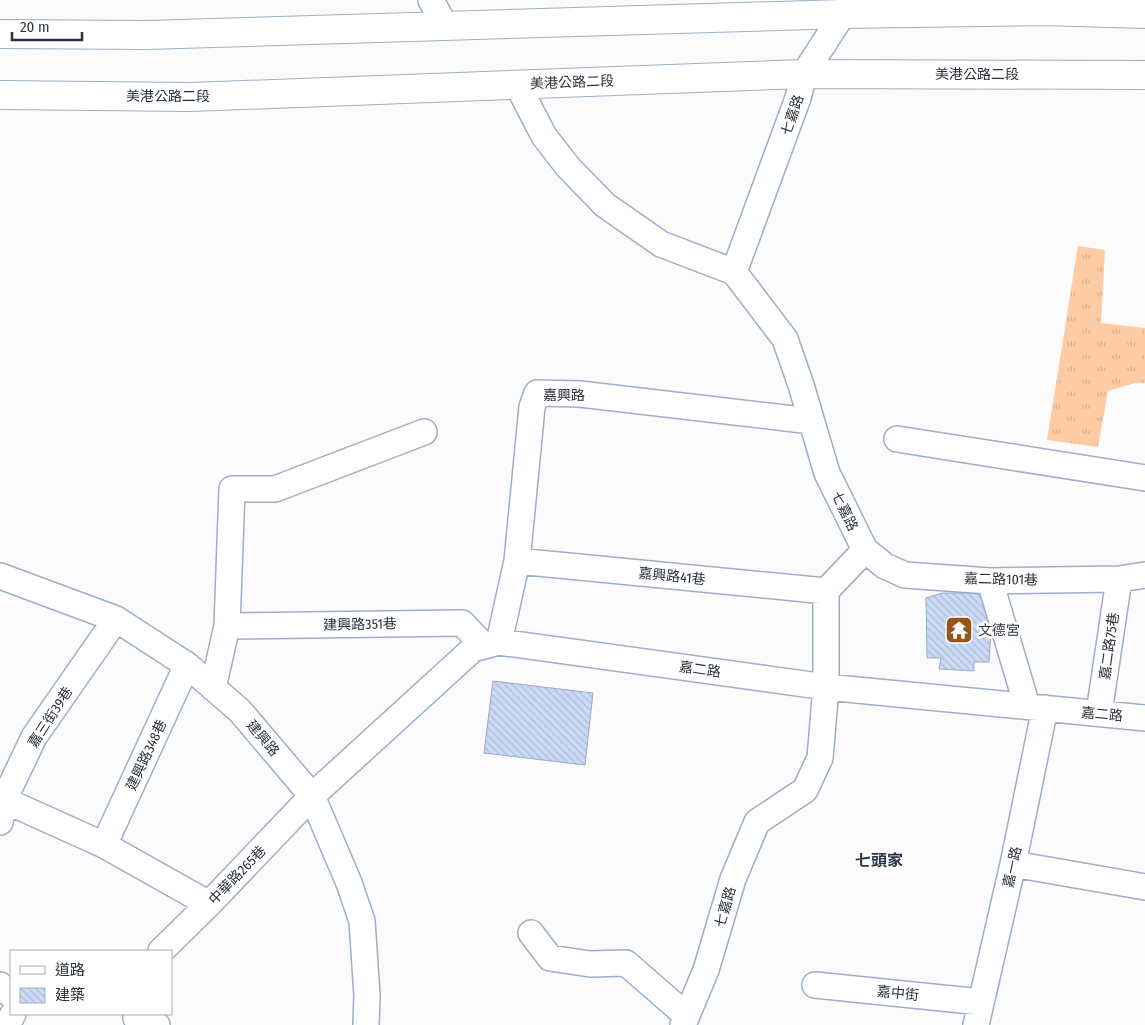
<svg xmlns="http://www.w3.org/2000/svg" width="1145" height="1025" font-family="'Fira Sans Condensed','Noto Sans TC',sans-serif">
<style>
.grass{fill:url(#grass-tufts)}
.building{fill:url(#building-back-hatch);stroke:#9aaac5}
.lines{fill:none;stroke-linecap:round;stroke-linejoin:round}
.minor-casing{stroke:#9eaec9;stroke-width:28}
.major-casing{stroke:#9eaec9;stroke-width:30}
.minor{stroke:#fff;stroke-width:25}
.major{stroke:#fff;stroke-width:28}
.labels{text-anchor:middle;stroke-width:5;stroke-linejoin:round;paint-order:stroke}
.street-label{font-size:14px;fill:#2b313c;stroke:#fff}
.poi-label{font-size:14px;fill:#2b313c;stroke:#fff;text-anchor:start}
.quarter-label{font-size:16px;font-weight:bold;fill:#27344a;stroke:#fff}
</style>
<defs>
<pattern id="grass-tufts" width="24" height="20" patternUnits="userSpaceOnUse" patternTransform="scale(1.25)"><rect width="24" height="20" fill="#fdcca5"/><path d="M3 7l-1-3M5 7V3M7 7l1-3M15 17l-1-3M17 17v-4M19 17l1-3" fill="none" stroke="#d9b08f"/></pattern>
<pattern id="building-back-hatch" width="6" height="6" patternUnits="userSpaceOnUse" patternTransform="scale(1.25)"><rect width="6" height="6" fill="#cadaf7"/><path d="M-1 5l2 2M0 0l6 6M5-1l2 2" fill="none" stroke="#aebcd5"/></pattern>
</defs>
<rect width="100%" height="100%" fill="#fbfbfb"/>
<!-- grass -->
<path class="grass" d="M1078,246L1105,250L1101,323L1145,328V383H1135L1108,391L1098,447L1047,440Z"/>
<!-- building -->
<path class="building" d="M942,593H975L993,602L989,662H974V671L939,669L941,658H927L926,598Z
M493,681L593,693L585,765L484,753Z"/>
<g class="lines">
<!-- minor casing -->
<g class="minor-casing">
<path id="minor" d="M431,0L445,26
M852,0L804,74L798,98L734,272L785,339L801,385L827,473L865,550L885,566L905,575L990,581L1119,579L1145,575
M517,84L544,136L568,167L605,205L661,244L734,272
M897,439L1145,478
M517,561L826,591
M0,576L116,619L187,665L240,711L312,796L349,883L362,921L367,995L366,1025
M990,581L1027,706
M227,626L462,623L484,646
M499,642L517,561L532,407L537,393L580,394L811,421
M213,688L227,626L232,489H275L424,432
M1099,713L1119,579
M4,800L104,845L209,904
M0,822L4,800L34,737L116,619
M104,845L187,665
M1013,864L1145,887
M531,933L550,958L590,964L626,963L687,1016
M161,951L209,904L312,796L473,649L499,642L826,687L1145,718
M0,985L11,995
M815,985L981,1002
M136,1018L157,1025
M7,1025L13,1014
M683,1025L706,970L733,879L757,822L805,790L820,758L826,687V591L865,550
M976,1025L1013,864L1045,708"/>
</g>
<!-- major casing -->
<g class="major-casing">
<path id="major" d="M0,34L146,35L843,14L1043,11L1145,14
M0,95L191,97L804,74L1145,75"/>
</g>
<!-- minor -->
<use href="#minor" class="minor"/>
<!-- major -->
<use href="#major" class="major"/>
</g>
<!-- icons -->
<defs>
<g id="temple-square" transform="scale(1.4375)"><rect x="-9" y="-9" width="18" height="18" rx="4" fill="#94561a" stroke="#fff"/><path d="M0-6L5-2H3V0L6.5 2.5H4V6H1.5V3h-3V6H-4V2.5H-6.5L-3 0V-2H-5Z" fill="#fff"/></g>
</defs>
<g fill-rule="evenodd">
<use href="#temple-square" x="959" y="630"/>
</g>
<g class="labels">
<!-- street labels -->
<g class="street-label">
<text x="977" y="79">美港公路二段</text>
<text transform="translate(572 82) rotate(-2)" y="5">美港公路二段</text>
<text x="168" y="101">美港公路二段</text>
<text transform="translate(792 115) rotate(-71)" y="5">七嘉路</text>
<text x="564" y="400">嘉興路</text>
<text transform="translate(845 511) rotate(64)" y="5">七嘉路</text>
<text transform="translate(672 576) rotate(6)" y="5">嘉興路41巷</text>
<text transform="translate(1001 579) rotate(1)" y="5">嘉二路101巷</text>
<text transform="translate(360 624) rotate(-1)" y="5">建興路351巷</text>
<text transform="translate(1109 646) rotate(-82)" y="5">嘉二路75巷</text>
<text transform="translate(700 669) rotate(8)" y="5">嘉二路</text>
<text transform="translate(1102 714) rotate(5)" y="5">嘉二路</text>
<text transform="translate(50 717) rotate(-57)" y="5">嘉三街39巷</text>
<text transform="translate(263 738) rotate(50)" y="5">建興路</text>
<text transform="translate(146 755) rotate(-65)" y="5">建興路348巷</text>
<text transform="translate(1012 867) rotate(-78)" y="5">嘉一路</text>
<text transform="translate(237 875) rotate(-46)" y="5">中華路265巷</text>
<text transform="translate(725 907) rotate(-74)" y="5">七嘉路</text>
<text transform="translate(898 993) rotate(6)" y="5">嘉中街</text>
</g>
<!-- poi labels -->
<g class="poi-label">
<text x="978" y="635">文德宮</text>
</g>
<!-- quarter labels -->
<g class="quarter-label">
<text x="879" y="866">七頭家</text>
</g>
</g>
<!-- legend -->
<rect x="10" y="950" width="162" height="65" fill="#ffffff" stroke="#aaadb1"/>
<rect x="20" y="966" width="25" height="8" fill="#ffffff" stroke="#aaadb1"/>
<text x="55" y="975" font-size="15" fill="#2b313c">道路</text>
<rect x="20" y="988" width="25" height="15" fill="url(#building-back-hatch)" stroke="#aaadb1"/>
<text x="55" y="1000" font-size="15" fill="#2b313c">建築</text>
<!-- scale -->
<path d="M12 32v8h70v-8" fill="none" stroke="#2b313c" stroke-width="2.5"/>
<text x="20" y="32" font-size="15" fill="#2b313c" stroke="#ffffff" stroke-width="4" paint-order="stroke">20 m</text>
</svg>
